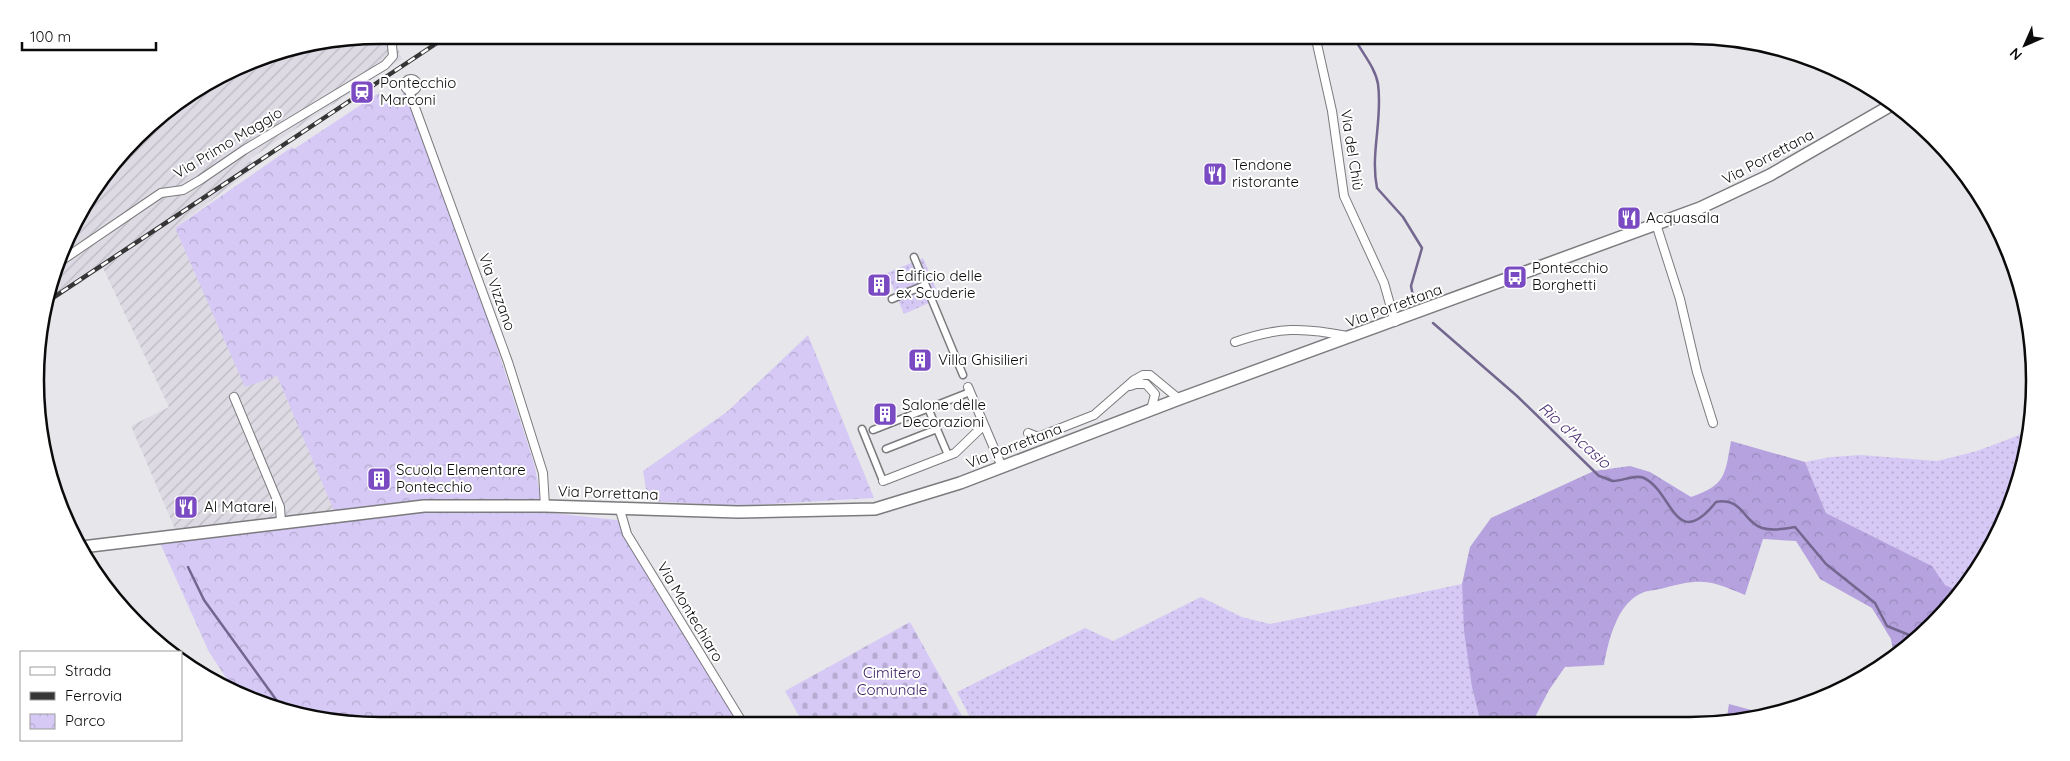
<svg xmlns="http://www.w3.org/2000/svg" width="2070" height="761" font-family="Quicksand,sans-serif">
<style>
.industrial{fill:url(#industrial-furrows)}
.grass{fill:url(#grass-dots)}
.forest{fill:url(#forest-crowns)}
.cemetery{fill:url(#cemetery-stones)}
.park{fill:url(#park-crowns)}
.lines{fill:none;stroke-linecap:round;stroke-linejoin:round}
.stream{stroke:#73668f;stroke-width:2.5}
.pedestrian-casing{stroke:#7b7a7d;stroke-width:9}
.minor-casing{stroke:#7b7a7d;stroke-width:10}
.secondary-casing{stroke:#7b7a7d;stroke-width:14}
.pedestrian{stroke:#fff;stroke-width:6}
.minor{stroke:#fff;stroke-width:8}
.secondary{stroke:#fff;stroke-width:11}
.rail-casing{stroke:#363637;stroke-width:4.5}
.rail{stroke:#fff;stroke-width:2.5;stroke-dasharray:8;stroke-linecap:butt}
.labels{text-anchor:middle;stroke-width:4;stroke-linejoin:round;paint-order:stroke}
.poi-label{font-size:15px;fill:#0b0b0c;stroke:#fff;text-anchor:start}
.street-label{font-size:15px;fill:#0b0b0c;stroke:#fff}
.park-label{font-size:15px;fill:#371a5f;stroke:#fff}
.water-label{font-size:16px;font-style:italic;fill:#472b71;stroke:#fff}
.rim{fill:none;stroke:#0b0b0c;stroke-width:2.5}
</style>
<defs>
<pattern id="industrial-furrows" width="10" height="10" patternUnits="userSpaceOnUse" patternTransform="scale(1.25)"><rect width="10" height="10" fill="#dddae4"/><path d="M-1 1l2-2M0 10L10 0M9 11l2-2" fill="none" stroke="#bcbac2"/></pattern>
<pattern id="grass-dots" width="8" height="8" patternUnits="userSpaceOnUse" patternTransform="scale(1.25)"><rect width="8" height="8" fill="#d6c9f5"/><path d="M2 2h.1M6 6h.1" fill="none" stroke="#b6abd1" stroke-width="1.8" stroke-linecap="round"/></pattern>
<pattern id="forest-crowns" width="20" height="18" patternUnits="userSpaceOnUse" patternTransform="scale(1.25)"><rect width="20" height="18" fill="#b5a2de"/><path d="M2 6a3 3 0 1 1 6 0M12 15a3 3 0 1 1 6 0" fill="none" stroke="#9a8abd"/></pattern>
<pattern id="cemetery-stones" width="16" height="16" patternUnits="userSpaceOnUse" patternTransform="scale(1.25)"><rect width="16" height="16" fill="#d6c9f5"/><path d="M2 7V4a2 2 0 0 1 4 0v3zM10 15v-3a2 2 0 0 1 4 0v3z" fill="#b6abd1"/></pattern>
<pattern id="park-crowns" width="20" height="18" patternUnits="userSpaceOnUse" patternTransform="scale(1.25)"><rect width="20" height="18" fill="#d6c9f5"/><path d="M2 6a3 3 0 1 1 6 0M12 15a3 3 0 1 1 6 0" fill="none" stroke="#b6abd1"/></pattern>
</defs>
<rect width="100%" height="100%" fill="#e7e6ea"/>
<!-- industrial -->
<path class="industrial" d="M380,35H416L397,46L402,59L250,159L254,168L175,228L246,386L277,376L336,513L175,529L131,426L169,407L103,268L47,305L71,227L107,170L152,121L249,61L313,42Z"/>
<!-- grass -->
<path class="grass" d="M923,258L940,298L904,314L887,273Z
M2030,431L2023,470L1989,553L1958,591L1945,585L1932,566L1826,513L1805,462L1831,457L1861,455L1937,461L1977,451Z
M1462,584C1464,632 1469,677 1481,724L974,725L957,692L1085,628L1113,641L1201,597L1242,617L1270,624Z"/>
<!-- forest -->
<path class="forest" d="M1731,441L1805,462L1826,513L1932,566L1945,585L1958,591L1918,640L1894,656L1891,639L1872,608L1820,579L1796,541L1763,539L1745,595C1709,580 1702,578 1664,588C1657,590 1648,590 1642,593C1617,603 1608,642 1604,665L1565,667L1549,690L1532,723L1481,724L1472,687L1464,631L1462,584L1470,547L1491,518L1594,471L1630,466L1650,472L1691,497C1726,485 1725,475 1731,441Z
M1729,704L1755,711L1759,716L1735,723H1726Z"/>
<!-- cemetery -->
<path class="cemetery" d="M910,622L967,725H804L785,691Z"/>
<!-- park -->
<path class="park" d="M379,93L388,103L405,93L411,105L492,331L535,467L543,512L617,520L740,725L381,726L291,714L233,688L209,652L156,534L175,529L335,513L277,376L245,387L175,228L292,147L294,149Z
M808,335L874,498L738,506L648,501L643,471L728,411Z"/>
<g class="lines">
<!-- stream -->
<path class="stream" d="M1353,35C1360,51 1375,66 1378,84C1383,119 1370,153 1377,188L1403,217L1422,248L1411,286L1413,296
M1433,323L1517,396L1599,476C1603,477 1609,480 1613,481C1623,481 1635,474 1644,478C1673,492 1675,553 1716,502C1743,497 1742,521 1762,528C1772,531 1785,529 1795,527L1826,564L1875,603L1887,626L1919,639
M188,567L204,600L285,712"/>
<!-- pedestrian casing -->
<g class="pedestrian-casing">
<path id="pedestrian" d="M914,257L963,375
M892,299L925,285
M928,408L948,455
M862,429L883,481
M873,430L970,392
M886,449L937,429"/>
</g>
<!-- minor casing -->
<g class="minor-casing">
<path id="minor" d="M1315,35L1332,111L1344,196L1384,283L1395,322
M405 85a6 6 0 1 1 12 0a6 6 0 1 1-12 0Z
M409,91L508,362L543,473L545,506
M1656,224L1680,299L1697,372L1713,423
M61,261L161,193L183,190L200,180L244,150L385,65L393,56L391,35
M1235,342C1278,327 1303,327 1347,336
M1130,386L1136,384H1146L1155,394L1151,410
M968,387L1002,467
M234,397L280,507L281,522
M1028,433L1038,437L1094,415L1134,380L1143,375H1150L1179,399
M883,481L955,453L984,425
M620,510L627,534L744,725"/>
</g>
<!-- secondary casing -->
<g class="secondary-casing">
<path id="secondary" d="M82,547L424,506H545L738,512L875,509L960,483L1179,399L1700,208L1770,175L1895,103"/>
</g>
<!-- pedestrian -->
<use href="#pedestrian" class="pedestrian"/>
<!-- minor -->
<use href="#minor" class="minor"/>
<!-- secondary -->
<use href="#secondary" class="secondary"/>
<!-- rail casing -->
<g class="rail-casing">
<path id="rail" d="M48,301L449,35"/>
</g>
<!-- rail -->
<use href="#rail" class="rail"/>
</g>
<!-- icons -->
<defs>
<g id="station-square" transform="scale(1.25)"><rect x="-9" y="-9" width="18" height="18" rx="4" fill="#7a4ac2" stroke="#fff"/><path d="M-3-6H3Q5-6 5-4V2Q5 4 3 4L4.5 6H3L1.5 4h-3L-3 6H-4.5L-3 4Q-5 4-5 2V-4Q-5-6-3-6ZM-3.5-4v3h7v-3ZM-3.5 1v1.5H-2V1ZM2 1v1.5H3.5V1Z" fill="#fff"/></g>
<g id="restaurant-square" transform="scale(1.25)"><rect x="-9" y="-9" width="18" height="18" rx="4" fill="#7a4ac2" stroke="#fff"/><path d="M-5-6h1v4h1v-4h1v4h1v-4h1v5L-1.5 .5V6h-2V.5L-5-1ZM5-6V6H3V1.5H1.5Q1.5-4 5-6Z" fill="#fff"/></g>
<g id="bus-square" transform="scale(1.25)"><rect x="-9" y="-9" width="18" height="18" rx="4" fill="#7a4ac2" stroke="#fff"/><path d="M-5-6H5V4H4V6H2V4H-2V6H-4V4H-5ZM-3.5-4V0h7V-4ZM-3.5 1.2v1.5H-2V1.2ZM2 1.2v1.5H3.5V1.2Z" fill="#fff"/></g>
<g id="building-square" transform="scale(1.25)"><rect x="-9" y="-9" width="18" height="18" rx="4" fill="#7a4ac2" stroke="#fff"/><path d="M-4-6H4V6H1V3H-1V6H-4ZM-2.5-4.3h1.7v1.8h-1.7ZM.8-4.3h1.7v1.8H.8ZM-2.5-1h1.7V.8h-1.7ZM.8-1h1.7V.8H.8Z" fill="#fff"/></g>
</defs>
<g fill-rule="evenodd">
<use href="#station-square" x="362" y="92"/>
<use href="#restaurant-square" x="1215" y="174"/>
<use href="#restaurant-square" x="1629" y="218"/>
<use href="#bus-square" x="1515" y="277"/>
<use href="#building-square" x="879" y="285"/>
<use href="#building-square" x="920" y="360"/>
<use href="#building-square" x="885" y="414"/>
<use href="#building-square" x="379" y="479"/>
<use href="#restaurant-square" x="186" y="507"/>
</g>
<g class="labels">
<!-- poi labels -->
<g class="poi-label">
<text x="380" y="88">Pontecchio<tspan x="380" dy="17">Marconi</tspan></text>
<text x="1232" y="170">Tendone<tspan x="1232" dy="17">ristorante</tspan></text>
<text x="1646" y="223">Acquasala</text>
<text x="1532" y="273">Pontecchio<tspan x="1532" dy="17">Borghetti</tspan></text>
<text x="896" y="281">Edificio delle<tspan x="896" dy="17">ex Scuderie</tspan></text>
<text x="938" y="365">Villa Ghisilieri</text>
<text x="902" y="410">Salone delle<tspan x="902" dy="17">Decorazioni</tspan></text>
<text x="396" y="475">Scuola Elementare<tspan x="396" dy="17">Pontecchio</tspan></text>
<text x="204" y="512">Al Matarel</text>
</g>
<!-- street labels -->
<g class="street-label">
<text transform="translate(228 143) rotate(-31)" y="5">Via Primo Maggio</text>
<text transform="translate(1352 150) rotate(81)" y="5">Via del Chiù</text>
<text transform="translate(1768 157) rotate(-28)" y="5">Via Porrettana</text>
<text transform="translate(497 292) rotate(70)" y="5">Via Vizzano</text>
<text transform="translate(1394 306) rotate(-20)" y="5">Via Porrettana</text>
<text transform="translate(1014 446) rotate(-21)" y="5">Via Porrettana</text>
<text transform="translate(608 493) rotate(2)" y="5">Via Porrettana</text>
<text transform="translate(690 612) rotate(59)" y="5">Via Montechiaro</text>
</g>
<!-- park labels -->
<g class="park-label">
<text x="892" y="678">Cimitero<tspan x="892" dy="17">Comunale</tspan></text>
</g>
<!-- water labels -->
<g class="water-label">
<text transform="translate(1575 435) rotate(42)" y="6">Rio d'Acasio</text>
</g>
</g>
<!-- crop -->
<path d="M0 0H2070V761H0ZM380 44H1690A336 336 0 0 1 2026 380V381A336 336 0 0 1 1690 717H380A336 336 0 0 1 44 381V380A336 336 0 0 1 380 44Z" fill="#fff" fill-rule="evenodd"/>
<path class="rim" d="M380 44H1690A336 336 0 0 1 2026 380V381A336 336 0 0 1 1690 717H380A336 336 0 0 1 44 381V380A336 336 0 0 1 380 44Z"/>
<!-- legend -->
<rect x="20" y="651" width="162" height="90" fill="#ffffff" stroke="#9d9d9e"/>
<rect x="30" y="667" width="25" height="8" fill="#ffffff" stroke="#9d9d9e"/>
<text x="65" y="676" font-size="15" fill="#0b0b0c">Strada</text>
<rect x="30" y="692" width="25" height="8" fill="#363637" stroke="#9d9d9e"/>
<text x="65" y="701" font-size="15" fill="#0b0b0c">Ferrovia</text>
<rect x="30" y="714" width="25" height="15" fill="url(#park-crowns)" stroke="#9d9d9e"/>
<text x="65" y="726" font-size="15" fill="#0b0b0c">Parco</text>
<!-- north arrow -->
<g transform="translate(2025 45) rotate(225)" stroke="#ffffff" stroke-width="4" paint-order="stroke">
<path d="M0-4L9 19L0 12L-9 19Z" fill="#0b0b0c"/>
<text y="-8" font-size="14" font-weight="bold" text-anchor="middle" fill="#0b0b0c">N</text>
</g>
<!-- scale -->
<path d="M22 42v8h134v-8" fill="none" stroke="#0b0b0c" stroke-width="2.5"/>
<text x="30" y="42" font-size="15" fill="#0b0b0c" stroke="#ffffff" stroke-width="4" paint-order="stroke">100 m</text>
</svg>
